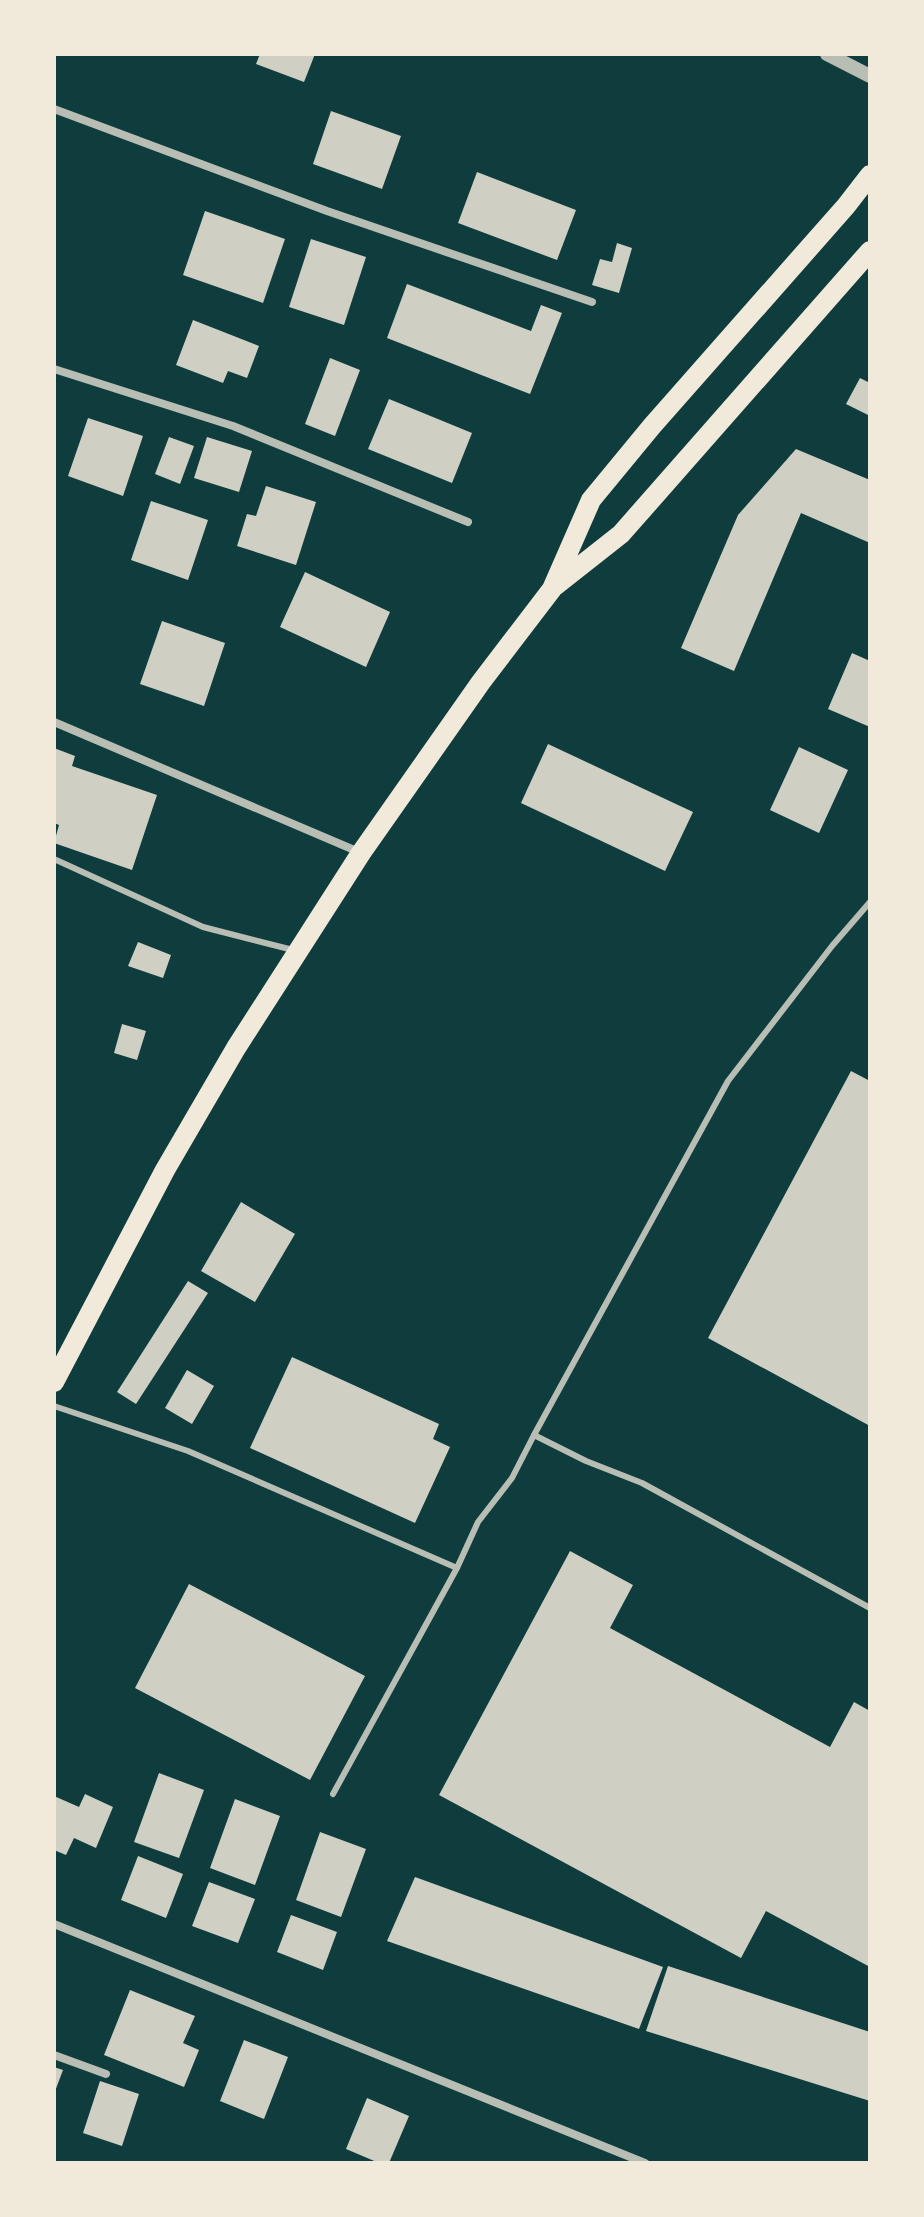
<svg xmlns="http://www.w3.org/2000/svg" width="924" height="2217" font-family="Manrope,sans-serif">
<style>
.building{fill:#cfcfc3}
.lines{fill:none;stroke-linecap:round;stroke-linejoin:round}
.service{stroke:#b8beb3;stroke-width:6}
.minor{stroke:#b8beb3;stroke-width:8}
.tertiary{stroke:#b8beb3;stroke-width:14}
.primary{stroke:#f1e9da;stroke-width:20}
</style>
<rect width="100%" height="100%" fill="#0f3d3e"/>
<!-- building -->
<path class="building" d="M260,54H315L304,82L256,64Z
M331,111L401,136L382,189L313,164Z
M477,172L576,210L557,260L458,223Z
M205,211L285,239L263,303L183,275Z
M311,239L366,257L344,325L289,307Z
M617,243L632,248L619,293L592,285L600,259L612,262Z
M407,284L531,331L541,305L562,313L530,394L387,338Z
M193,320L259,346L247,378L228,371L223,383L176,365Z
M330,358L360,370L335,436L305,424Z
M860,378L870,383V416L846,404Z
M389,399L472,433L452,483L368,449Z
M88,418L143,436L123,496L68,476Z
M169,437L194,446L180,484L155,474Z
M207,437L252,451L239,492L194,478Z
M796,449L870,480V543L801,513L734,671L681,648L738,515Z
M266,486L316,502L296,565L237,546L247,514L256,516Z
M151,501L208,520L188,580L131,560Z
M305,572L390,612L366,667L280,627Z
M162,621L225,643L204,706L140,684Z
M852,653L870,661V727L828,709Z
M548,744L693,812L665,871L521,803Z
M799,747L848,770L819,833L770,810Z
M54,748L75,756L72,766L157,795L132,870L54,843L59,825L54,823Z
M138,942L171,955L163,978L128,966Z
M122,1024L146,1031L137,1060L114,1053Z
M851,1071L870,1081V1426L708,1338Z
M241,1202L295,1234L255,1302L201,1271Z
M188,1281L208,1293L136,1404L117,1392Z
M292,1357L439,1424L433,1439L450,1447L415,1523L250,1448Z
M187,1370L214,1386L192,1424L165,1408Z
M570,1551L633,1585L610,1628L830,1747L854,1702L870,1711V1967L766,1911L741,1958L439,1795Z
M189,1584L365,1676L310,1780L135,1688Z
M159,1773L204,1790L179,1858L134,1842Z
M85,1794L113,1807L96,1848L74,1838L66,1855L54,1850V1796L79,1807Z
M235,1799L280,1816L255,1885L210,1868Z
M320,1832L366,1849L341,1917L296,1900Z
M138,1856L183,1874L166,1918L121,1900Z
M415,1877L663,1967L639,2029L387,1941Z
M209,1882L255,1899L238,1943L192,1926Z
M291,1915L337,1932L323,1970L277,1952Z
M668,1966L870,2032V2101L646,2031Z
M130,1990L195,2016L183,2043L199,2050L184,2087L104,2055Z
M244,2040L288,2057L264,2119L220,2101Z
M54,2067L63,2070L54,2094Z
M100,2081L139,2094L122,2146L83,2133Z
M367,2098L409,2116L389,2163H379L346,2149Z"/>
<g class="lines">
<!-- service -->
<path class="service" d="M54,859L203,927L293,950
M54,1406L188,1451L457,1568
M534,1435L728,1081L832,946L870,902
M333,1794L457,1568L478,1522L512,1478L534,1435L586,1461L642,1483L870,1608"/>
<!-- minor -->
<path class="minor" d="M54,109L327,211L592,302
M54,369L233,426L468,522
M54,722L359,852
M54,1924L645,2163
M54,2055L106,2074"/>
<!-- tertiary -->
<path class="tertiary" d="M827,54L870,76"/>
<!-- primary -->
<path class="primary" d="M555,586L621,534L870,251
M54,1382L165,1170L236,1048L361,853L481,682L552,589L591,500L652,426L846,206L870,175"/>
</g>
<!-- border -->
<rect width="924" height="2217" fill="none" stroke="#f1e9da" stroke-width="112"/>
</svg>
